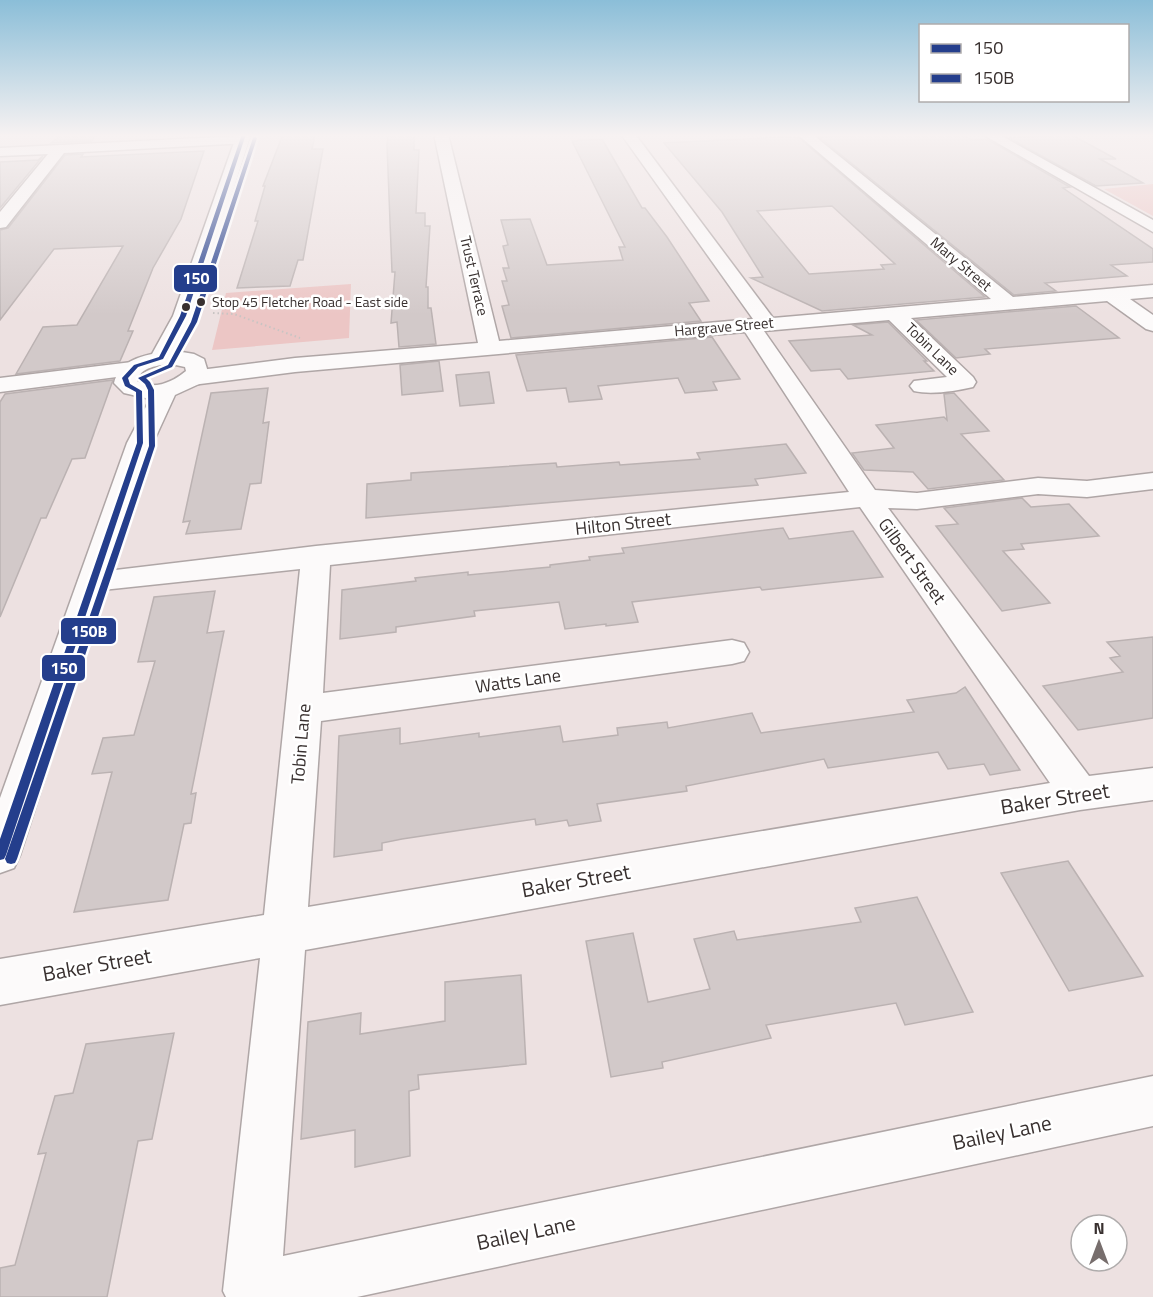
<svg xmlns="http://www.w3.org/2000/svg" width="1153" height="1297" font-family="'Titillium Web',sans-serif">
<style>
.green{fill:#ecc6c5}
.building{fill:#d2c9c9;stroke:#bbb2b2;stroke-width:1.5;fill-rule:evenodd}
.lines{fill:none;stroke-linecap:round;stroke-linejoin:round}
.street-casing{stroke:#afa6a6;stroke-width:3}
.secondary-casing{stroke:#afa6a6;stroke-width:3}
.path-far1{stroke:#c8c4c3;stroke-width:1.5;stroke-dasharray:1.5 2;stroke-linecap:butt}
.path{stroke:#c8c4c3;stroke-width:2;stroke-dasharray:1.5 3;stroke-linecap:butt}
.street{fill:#fcfafa;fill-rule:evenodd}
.secondary{fill:#fcfafa;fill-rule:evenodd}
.bus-1-casing{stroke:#fff;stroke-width:5}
.bus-2-casing{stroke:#fff;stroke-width:5}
.bus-1{fill:#243e8c;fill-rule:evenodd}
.bus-2{fill:#243e8c;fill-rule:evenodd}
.bus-dot{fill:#38302f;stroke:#fff;stroke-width:2}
.labels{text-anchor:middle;stroke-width:5;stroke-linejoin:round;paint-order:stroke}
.far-bus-label{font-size:14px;fill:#38302f;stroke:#fff;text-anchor:start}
.far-street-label{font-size:15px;fill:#38302f;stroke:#fff}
.street-label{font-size:18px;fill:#38302f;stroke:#fff}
.near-street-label{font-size:21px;fill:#38302f;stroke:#fff}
.line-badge{stroke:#fff;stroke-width:2}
.badge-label{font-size:16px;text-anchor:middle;font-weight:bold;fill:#fff}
</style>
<rect width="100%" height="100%" fill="#ede1e1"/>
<!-- green -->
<path class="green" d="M1153,184V216L1104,189Z
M351,284L349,338L212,350L226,293Z"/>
<!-- building -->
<path class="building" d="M97,134L92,141L51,143L61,135Z
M283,134H315L312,149H323L303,260H298L290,286L237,288L258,221H255L265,186H263Z
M414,134V150H419L416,213H425V226H430L426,287H428V308H431L436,344L399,347L397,322L391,323L395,272H392L387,145L388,135Z
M877,134H962L972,140L987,139L1070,187L1063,188L1153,249V262L1111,265L1127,276L1045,283L1056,291L1014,295L819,137Z
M1070,134L1116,159H1100L1143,183L1096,186L1009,138Z
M783,137L799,138L985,297L822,311L751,278L763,277L722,212L664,143ZM832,206L895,264L881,265L884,269L809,274L757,211Z
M602,139L642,208H645L667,237L709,301L689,303L701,321L511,338L502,306L509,305L502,281H507L503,268H509L503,246L508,245L501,220L530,219L547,265L623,260L619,247H625L572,141Z
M204,151L181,219L153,268L128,331H133L120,361L16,374L43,327L77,325L123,246L54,249L0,320V230L8,228L65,155L83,154L81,157Z
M43,156L0,208V162L38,160Z
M1076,306L1119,338L985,349L990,354L956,358L916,320Z
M888,322L927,361H924L934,371L848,379L840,369L811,371L789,341L872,335L853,325Z
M712,337L740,379L713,382L717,390L685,393L678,378L598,386L602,399L569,402L566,388L527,391L516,355Z
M439,361L443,391L402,395L400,365Z
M489,372L494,403L460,406L456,375Z
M113,380L85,458L72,459L46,518H41L0,617V402L5,394Z
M268,388L263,423L269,422L261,483L250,484L241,529L186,534L190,521L183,522L211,393Z
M954,393L989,431L961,434L1004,480L928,489L913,472L864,470L852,453L894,448L876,425L944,417L947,420L944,394Z
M786,444L806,473L755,479L758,485L366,518L367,484L411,480V473L556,463L557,467L619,462L620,465L700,459L697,453Z
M1022,498L1031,507L1069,504L1099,536L1021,544L1024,549L1003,551L1050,603L1002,611L936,526L958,524L944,508Z
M783,528L789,539L853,531L883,577L762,590L760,587L632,602L638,622L606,626V624L565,629L559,602L474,611L475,616L396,627V632L340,639L342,590L416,581L415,578L468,572V575L550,567V565L590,560L589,557L624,553L622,548Z
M215,591L207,633L224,631L191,794L196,793L191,823L184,824L168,900L74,912L112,772L92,774L103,738L134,735L155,661L138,662L154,597Z
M1153,637V718L1078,730L1043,686L1123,672L1110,658L1120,656L1107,642Z
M965,687L1020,770L990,775L984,764L948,769L938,752L828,768L824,759L686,786L687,791L597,804L601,821L569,826L567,820L536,825L535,819L402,839L382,843V850L334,857L339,736L400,728V744L479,733V737L560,726L563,742L618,735L617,728L667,722L668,728L752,713L761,733L914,712L907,700L956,693Z
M1068,861L1143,976L1069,991L1001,873Z
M917,897L973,1012L905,1025L896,1003L766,1025L771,1038L662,1062L663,1068L611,1077L586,941L633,933L648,1002L710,989L694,939L734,931L737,940L861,922L855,908Z
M521,975L526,1064L418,1075L419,1089L409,1091L410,1156L355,1167V1130L301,1139L308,1022L361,1013L360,1034L445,1021V982Z
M174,1033L152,1139L138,1141L107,1297H0V1268L15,1265L46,1153L38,1154L55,1096L73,1093L86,1044Z"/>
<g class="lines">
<!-- street casing -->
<g class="street-casing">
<path id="street" d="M434,134H448L499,341L753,319L621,134H635L773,318L991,299L797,134H812L1013,297L1153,285V297L1130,299L1153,315V331L1146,329L1107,301L911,318L973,377L976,382L973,387C956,391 931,395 914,391L910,386L914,381L947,377L889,320L764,331L875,490L917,493L1038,478L1087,481L1153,473V489L1087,497L1038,494L917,509L888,508L1089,776L1153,768V800L1080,810L305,950L283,1256L1153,1076V1126L357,1297H226L223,1291L260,958L0,1005V959L264,915L300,569L93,591L82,588L78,581L82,574L316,546L849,492L745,332L295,372L192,385L184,383L181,378L184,373L192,371L295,358L478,343ZM860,507L1050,783L308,907L321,721L732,664L744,661L749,652L744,643L732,640L323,693L330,565Z
M982,134H998L1153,220V232Z
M242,136L247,137L249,140L247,143L64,153L6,227L0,228V212L48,154L0,156V148Z
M132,362L140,364L143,369L140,374L0,392V378Z"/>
</g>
<!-- secondary casing -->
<g class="secondary-casing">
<path id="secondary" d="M237,134H251L193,316L176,351L194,354L204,359L208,372L199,384L175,395L153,443L20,855L14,868L0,873V798L127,443L150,399L124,393L114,383C119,364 134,358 152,354L173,316ZM171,364L185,367L186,371C173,382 153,391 137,381C140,367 159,365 171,364Z"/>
</g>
<!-- path-far1 -->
<path class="path-far1" d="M266,137L329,134"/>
<!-- path -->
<path class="path" d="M213,313L234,314L300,338"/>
<!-- street -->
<use href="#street" class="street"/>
<!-- secondary -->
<use href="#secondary" class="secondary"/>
<!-- bus-1 casing -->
<g class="bus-1-casing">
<path id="bus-1" d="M242,134H246L186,316L163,359L138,367L128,378L130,384L142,391L143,443L6,855L4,859L0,860V839L137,443L136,392L125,386L122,378L134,365L159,357L180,316Z"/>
</g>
<!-- bus-2 casing -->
<g class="bus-2-casing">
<path id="bus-2" d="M255,137L257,138L197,322L172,367L146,378L150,382L154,390L155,446L17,859L15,863L11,864L7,863L5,859L149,446L148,390L145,384L138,378L168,365L191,322L253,138Z"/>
</g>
<!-- bus-1 -->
<use href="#bus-1" class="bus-1"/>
<!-- bus-2 -->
<use href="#bus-2" class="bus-2"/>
</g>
<!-- sky -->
<linearGradient id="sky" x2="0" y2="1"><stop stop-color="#8bbed8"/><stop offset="0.43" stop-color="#f7f2f2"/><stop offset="1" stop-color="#f7f2f2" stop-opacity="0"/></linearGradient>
<rect width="1153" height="315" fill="url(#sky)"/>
<!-- markers -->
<g class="bus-dot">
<circle cx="201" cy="302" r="5"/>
<circle cx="186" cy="307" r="5"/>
</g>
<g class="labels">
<!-- far-bus labels -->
<g class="far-bus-label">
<text x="212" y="307">Stop 45 Fletcher Road - East side</text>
</g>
<!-- far-street labels -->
<g class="far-street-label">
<text transform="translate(961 264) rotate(40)" y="5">Mary Street</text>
<text transform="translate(474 276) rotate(77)" y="5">Trust Terrace</text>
<text transform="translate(724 327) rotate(-5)" y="5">Hargrave Street</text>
<text transform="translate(932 349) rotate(44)" y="5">Tobin Lane</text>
</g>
<!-- street labels -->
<g class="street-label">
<text transform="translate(623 524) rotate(-6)" y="6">Hilton Street</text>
<text transform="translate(912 561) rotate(54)" y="6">Gilbert Street</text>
<text transform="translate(518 681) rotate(-8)" y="6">Watts Lane</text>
<text transform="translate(301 744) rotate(-85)" y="6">Tobin Lane</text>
</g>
<!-- near-street labels -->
<g class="near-street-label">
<text transform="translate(1055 799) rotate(-9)" y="7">Baker Street</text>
<text transform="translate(576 881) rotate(-10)" y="7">Baker Street</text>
<text transform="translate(97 965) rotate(-10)" y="7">Baker Street</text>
<text transform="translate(1002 1133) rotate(-12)" y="7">Bailey Lane</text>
<text transform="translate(526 1233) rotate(-12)" y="7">Bailey Lane</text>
</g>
</g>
<g class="line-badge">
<rect x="173" y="264" width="45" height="29" rx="6" fill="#243e8c"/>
<rect x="60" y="617" width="57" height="28" rx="6" fill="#243e8c"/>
<rect x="41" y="654" width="45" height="28" rx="6" fill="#243e8c"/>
</g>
<g class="badge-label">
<text x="196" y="284">150</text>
<text x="89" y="637">150B</text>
<text x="64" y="674">150</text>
</g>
<!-- legend -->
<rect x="919" y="24" width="210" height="78" fill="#ffffff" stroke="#afacac" stroke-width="1.5"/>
<rect x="931" y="44" width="30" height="9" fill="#243e8c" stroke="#afacac" stroke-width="1.5"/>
<text x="973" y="54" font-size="18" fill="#38302f">150</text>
<rect x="931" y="74" width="30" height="9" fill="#243e8c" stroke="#afacac" stroke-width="1.5"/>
<text x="973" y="84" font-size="18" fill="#38302f">150B</text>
<!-- north arrow -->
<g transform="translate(1099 1243)"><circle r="28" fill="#ffffff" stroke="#afacac" stroke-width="1.5"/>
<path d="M0-4.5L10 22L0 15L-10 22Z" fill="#776e6d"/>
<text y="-9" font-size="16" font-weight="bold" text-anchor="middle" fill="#38302f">N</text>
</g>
</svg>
